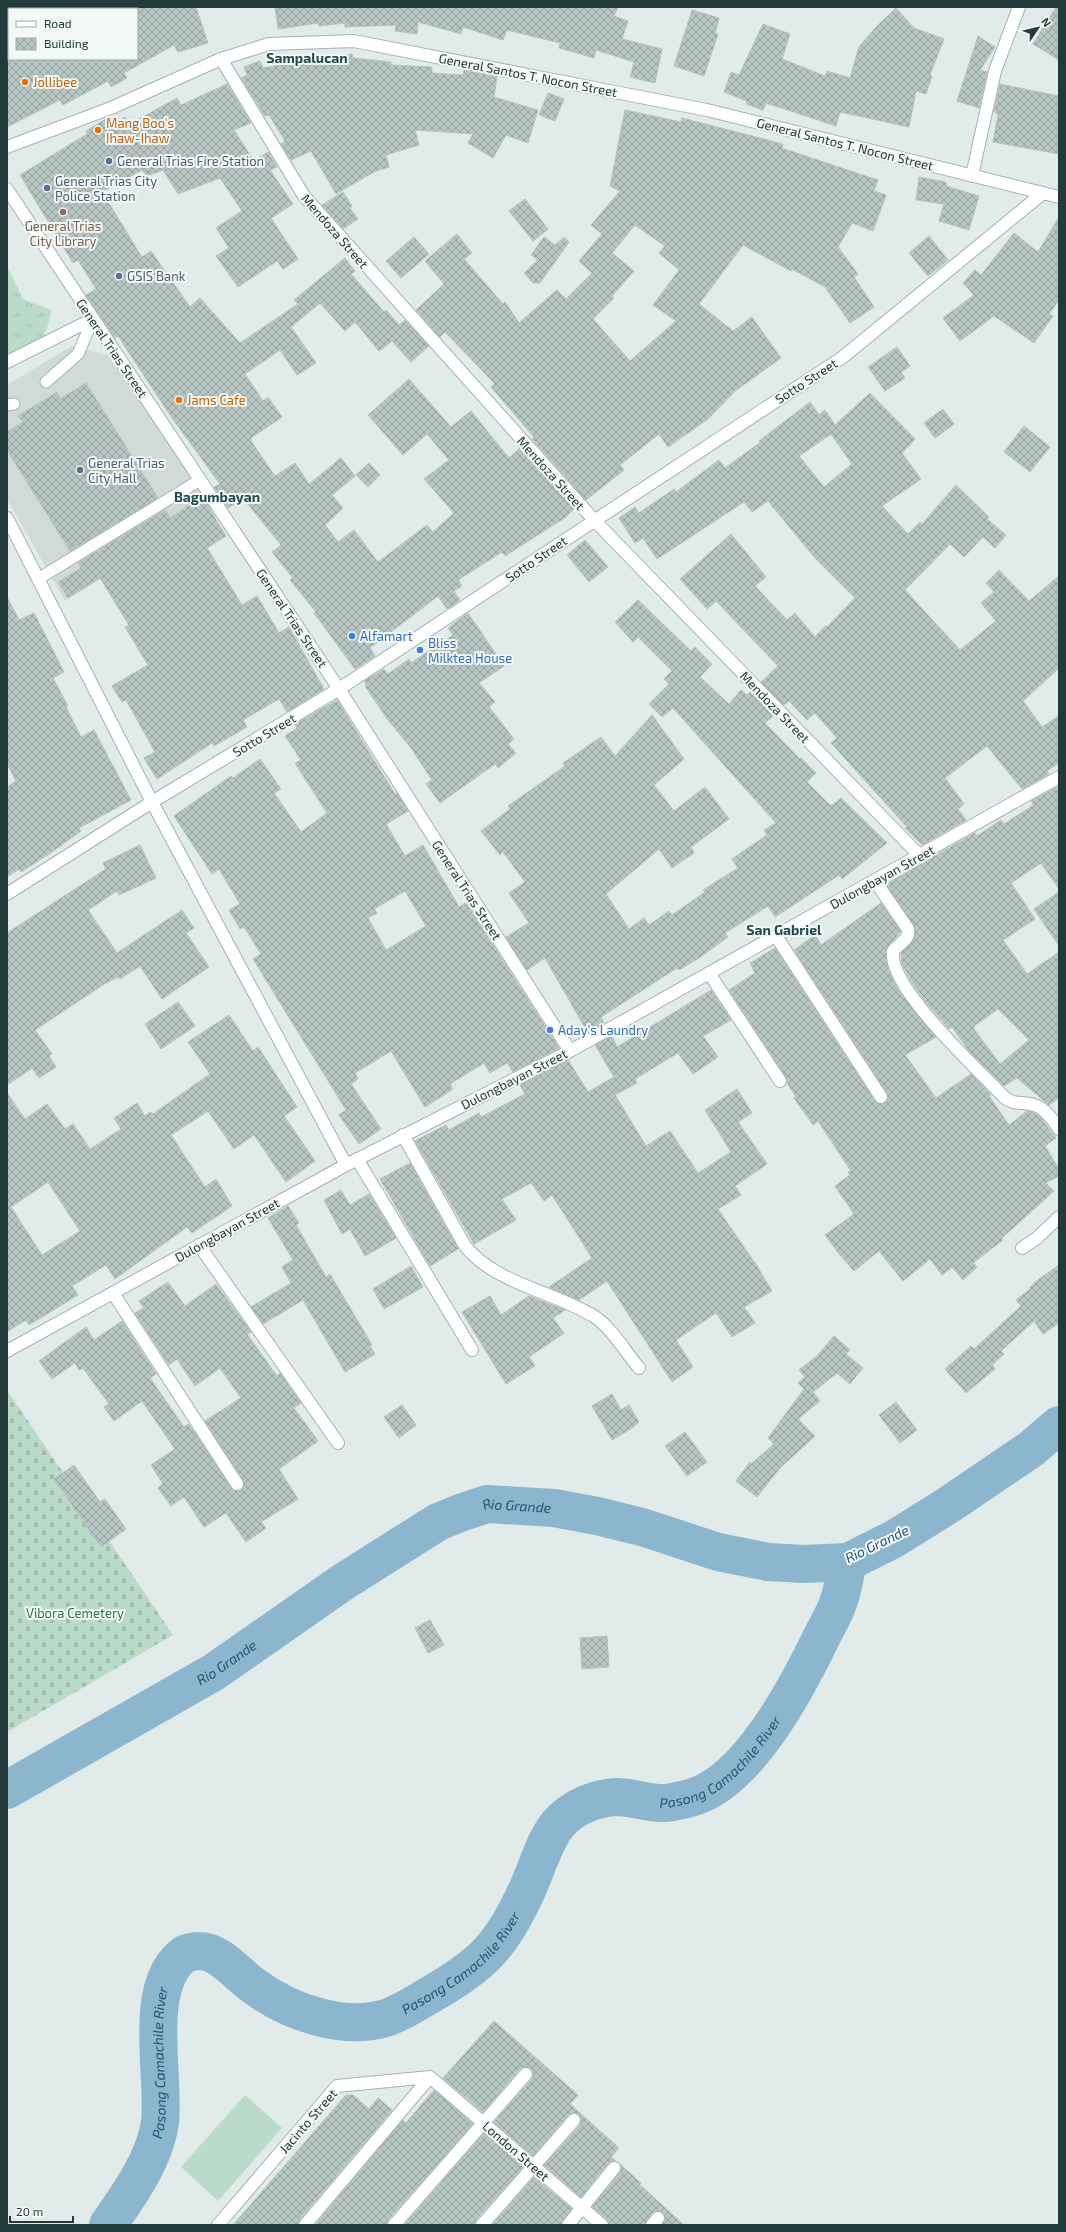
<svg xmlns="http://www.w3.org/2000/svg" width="1066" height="2232" font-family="'Exo 2',sans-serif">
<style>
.built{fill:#d0dbd8}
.grass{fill:url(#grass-tufts)}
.cemetery{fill:url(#cemetery-stones)}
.pitch{fill:#bbdbca}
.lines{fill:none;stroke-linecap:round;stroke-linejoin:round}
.river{stroke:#8bb6ce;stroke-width:38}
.building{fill:url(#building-cross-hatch);stroke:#b4c4c1;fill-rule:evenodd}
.service-casing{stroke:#a4b3b1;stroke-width:13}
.minor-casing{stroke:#a4b3b1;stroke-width:14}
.tertiary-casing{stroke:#a4b3b1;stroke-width:14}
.secondary-casing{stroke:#a0b6b3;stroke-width:14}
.service{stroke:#fff;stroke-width:11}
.minor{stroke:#fff;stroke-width:12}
.tertiary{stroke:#fff;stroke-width:12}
.secondary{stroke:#fff;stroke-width:12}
.food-dot{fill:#e8710a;stroke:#f2f8f6;stroke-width:1.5}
.service-dot{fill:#5c6f8a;stroke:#f2f8f6;stroke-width:1.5}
.education-dot{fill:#8d6e63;stroke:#f2f8f6;stroke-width:1.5}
.shop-dot{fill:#3f7fe0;stroke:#f2f8f6;stroke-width:1.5}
.labels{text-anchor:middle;stroke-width:4;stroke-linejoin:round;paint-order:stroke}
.street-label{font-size:13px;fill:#223b3a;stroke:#f2f8f6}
.food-label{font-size:13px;fill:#c56008;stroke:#f2f8f6;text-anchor:start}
.service-label{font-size:13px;fill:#4e5e75;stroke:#f2f8f6;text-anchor:start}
.education-label{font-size:13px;fill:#785e54;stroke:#f2f8f6}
.shop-label{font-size:13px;fill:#366cbe;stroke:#f2f8f6;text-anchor:start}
.park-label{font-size:13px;fill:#2e7055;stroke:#f2f8f6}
.neighbourhood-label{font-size:14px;font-weight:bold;fill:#1f4c4b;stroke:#f2f8f6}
.water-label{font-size:14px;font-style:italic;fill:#1f5474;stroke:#f2f8f6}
</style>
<defs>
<pattern id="grass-tufts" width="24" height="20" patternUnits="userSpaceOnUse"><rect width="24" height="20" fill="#bbdbca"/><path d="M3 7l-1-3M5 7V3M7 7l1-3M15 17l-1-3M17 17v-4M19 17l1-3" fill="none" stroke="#a0bdae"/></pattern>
<pattern id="cemetery-stones" width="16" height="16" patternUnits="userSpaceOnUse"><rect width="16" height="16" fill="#bbdbca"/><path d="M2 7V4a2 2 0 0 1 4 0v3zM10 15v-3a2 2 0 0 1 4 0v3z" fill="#a0bdae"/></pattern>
<pattern id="building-cross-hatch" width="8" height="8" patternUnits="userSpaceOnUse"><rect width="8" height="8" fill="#b7c6c2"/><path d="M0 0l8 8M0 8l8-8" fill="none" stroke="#94a29f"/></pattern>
</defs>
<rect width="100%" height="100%" fill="#e1ebe9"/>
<!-- built -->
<path class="built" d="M72,346L111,356L213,508L65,601L7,499V385Z"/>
<!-- grass -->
<path class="grass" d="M7,266L23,299L51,310C46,345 36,344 7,358Z"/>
<!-- cemetery -->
<path class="cemetery" d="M7,1390L173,1635L7,1732Z"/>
<!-- pitch -->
<path class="pitch" d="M245,2095L282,2128L218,2201L181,2167Z"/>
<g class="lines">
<!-- river -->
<g class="river">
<path id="s1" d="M7,1790L214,1672L343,1582L438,1522L460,1513L487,1504L554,1508L597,1516L642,1527L718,1552L768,1562L804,1564L848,1562L894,1539L950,1504L1031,1449L1059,1425"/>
<path id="s2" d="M108,2225C129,2195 155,2159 160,2122C165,2077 143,1990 181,1957C189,1950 201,1950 210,1953C226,1959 240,1976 254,1986C289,2012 343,2031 386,2018C401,2013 416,2003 430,1995C483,1964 501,1947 527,1890C537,1869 543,1843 558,1824C573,1807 595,1798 617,1797C633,1797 650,1804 666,1803C674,1802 682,1800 690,1798C747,1784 798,1686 822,1636C827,1626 834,1615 838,1603C843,1590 845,1575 848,1562"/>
</g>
</g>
<!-- building -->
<path class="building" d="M137,7H196L208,43L178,52L174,45L124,73L127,78L111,87L108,81L63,105L60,100L7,127V59H137Z
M275,7H618L614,16L628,21L622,39L662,49L655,83L630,77L634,62L596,50L594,58L559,48L560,43L507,30L503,40L463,27L461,34L418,22L417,34L395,31L396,25L345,27V23L319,26V23L278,29Z
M1056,7H1059V60L1033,44Z
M896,8L914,28L944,39L930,75L932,76L926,94L916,91L909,127L840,112L836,126L766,103L763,110L746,104L747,101L724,92L731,72L739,75L763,24L790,34L782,59L825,76L827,71L850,78L859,47L875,28Z
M692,10L719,18L715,33L718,34L704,76L674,66Z
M978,36L995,47L980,70L987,72L979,108L957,101Z
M352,54L353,58L391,62V65L432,67V73L463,75L464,70L497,77L494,97L538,110L528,143L506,135L493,158L468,143L473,134L415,130L419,145L386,155L389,167L374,172L336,194L311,151L291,160L281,144L285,141L269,115L265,116L241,78L247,75L244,67L260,61L263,68L309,60V63Z
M227,84L251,123L234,130L254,161L268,152L277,167L270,170L293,204L271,218L298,259L283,269L277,261L238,287L216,256L229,248L216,228L242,211L220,178L178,194L163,170L147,176L142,170L102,192L142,257L151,251L190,307L200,298L240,343L298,304L294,300L345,258L355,271L351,274L384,312L386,310L399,325L405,320L429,346L411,362L392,341L379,351L355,322L345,331L320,303L291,327L316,363L297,375L280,350L245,374L263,401L268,397L282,417L251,438V441L275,476L295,463L309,484L341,458L355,476L332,495L343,508L325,525L338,542L354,530L378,562L427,525L433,532L454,513L424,479L449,460L427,434L403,455L368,415L409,379L451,427L471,411L509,458L520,448L574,509L566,517L505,556L502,552L458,580L462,586L454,591L460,600L447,609L438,596L370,648L375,656L355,669L314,613L316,612L290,580L293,578L272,552L281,545L243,498L228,508L214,487L220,484L172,418L118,336L115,338L86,295L96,289L78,260L73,263L20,175L87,134L86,131L109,117L114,125L125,117L130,124L177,98L181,105Z
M1000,84L1059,96V154L993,142L998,114L994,112Z
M548,93L564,99L555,121L539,115Z
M625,110L681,122L682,118L783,144L782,148L878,180L874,191L886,195L873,231L852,223L838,247L858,274L854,277L874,307L850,323L825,287L792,269L791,271L743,245L699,304L733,331L752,317L781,358L735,391L708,419L668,447L659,434L620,465L624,470L586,500L532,439L534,437L491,387L495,384L445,332L440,337L416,310L444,284L425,261L457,234L472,253L464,259L503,304L505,302L519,323L557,290L566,299L592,273L579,261L602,234L591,225L620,191L610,186ZM635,225L665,246L659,253L679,270L653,305L676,321L630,361L593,319L614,298L612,296L634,271L612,253Z
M919,177L946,182V186L979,196L969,230L939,221L944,204L916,200Z
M343,192L352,206L350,208L358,219L343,229L322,205Z
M525,199L548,229L533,241L509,211Z
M1059,217V300L1049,314L1053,316L1034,343L994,316L960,341L943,318L974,295L963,283L975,270L981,275L1014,233L1038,252Z
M929,236L948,260L928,276L909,253Z
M414,237L429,254L401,278L386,261Z
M544,237L555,245L564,237L569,242L540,283H533L524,273L538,260L531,255Z
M897,347L910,366L901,372L905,378L885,391L868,367Z
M86,383L158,498L70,551L7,450V432L23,422L18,416L57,392L60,399Z
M870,393L915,439L902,453L921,479L882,506L908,534L920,522L922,524L956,485L989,517L987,519L1006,535L995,548L983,537L964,557L950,544L905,590L960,650L996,621L981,603L994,592L986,583L999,570L1029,601L1059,576V668L1023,701L1042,727L1059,716V763L1047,771L1049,774L1022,789L987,746L945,778L964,804L958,809L966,820L922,845L905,828L907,827L831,743L837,738L815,713L807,720L789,701L784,705L761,682L778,666L716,601L707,609L680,579L731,534L766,577L755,586L787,620L795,613L815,637L825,626L827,627L855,598L815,558L768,501L752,512L744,502L657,559L643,538L635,543L619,518L635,507L639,513L674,489L676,492L719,460L725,468L761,442L759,441L810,402L819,415L825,410L835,425ZM831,434L852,464L824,487L799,456Z
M943,409L954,424L935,438L924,423Z
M1024,426L1050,447L1030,472L1004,452Z
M369,463L380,475L368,487L356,475Z
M202,496L226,536L207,548L242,605L257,596L279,633L289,627L324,689L287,712L279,699L243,720L247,727L214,746L212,743L157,779L144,758L155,752L126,700L122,702L112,686L148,665L125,627L129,625L100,578L68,598L58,582L81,568L78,563L165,510L170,518Z
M585,540L608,567L589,582L567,555Z
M7,597L19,620L34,613L64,672L53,678L68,706L66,707L81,737L94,730L131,800L79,828L81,831L49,854L21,872L19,869L7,877V787L16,781L7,764Z
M638,600L691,651L695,647L712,664L700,677L729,704L741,690L747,695L750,692L773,716L765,723L800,759L801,758L816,773L807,782L831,806L841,798L887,843L842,879L839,875L775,917L768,906L725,933L728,937L699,958L679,970L677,968L601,1017L604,1023L588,1033L545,958L527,970L506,937L529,923L509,893L525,882L503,852L500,855L481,831L510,809L508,806L565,766L563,763L601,737L615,756L652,715L684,759L654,785L674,811L705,787L729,819L691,847L694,853L672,868L659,849L606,894L629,929L644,918L649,925L669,911L672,915L705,892L703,890L738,868L732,859L767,835L764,830L776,823L673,708L662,717L649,704L669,684L664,679L672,671L638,637L633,642L615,622Z
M468,613L504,666L479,683L495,702L489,707L514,739L508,744L516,753L498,768L495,764L440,803L426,784L432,780L411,748L388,720L365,686L367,685L364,681L384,669L388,674L409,659L411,663L453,635L448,628Z
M337,700L395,794L397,793L408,811L386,824L405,856L423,845L459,907L466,903L559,1048L513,1072L507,1063L490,1073L484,1063L450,1084L453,1089L425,1107L391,1051L355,1073L358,1079L351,1084L381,1129L359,1144L339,1115L346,1110L253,959L261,954L244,927L240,929L229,910L240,904L219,869L212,874L174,816L231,776L233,778L260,759L281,789L274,793L301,832L327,813L295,763L301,760L285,736L297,728L295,724ZM405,891L426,926L386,950L368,918L377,913L374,909Z
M1057,787L1059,789V889L1041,863L1011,883L1035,919L1003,940L1027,974L1059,952V1098L1049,1105L1017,1078L1004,1086L969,1051L952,1027L949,1029L925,1001L911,981L902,964L901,953L914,940L915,928L886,884L975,833L977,836L1001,820L1004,824L1034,805L1031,801ZM998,1009L1029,1040L1000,1064L974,1029V1026Z
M140,845L156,878L119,895L117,891L88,910L117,953L182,910L194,928L186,933L209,967L162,999L140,966L120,979L118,977L106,983L35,1030L52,1054L49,1056L56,1067L39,1078L32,1068L7,1085V933L106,869L103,863Z
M1059,892V946L1034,909Z
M881,903L901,931L886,949L888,970L898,990L936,1037L905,1055L936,1098L971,1074L991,1095L989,1096L1009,1125L1027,1111L1032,1112L1040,1117L1056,1138L1045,1146L1059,1169V1176L1046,1183L1054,1191L1002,1238L1003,1240L973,1263L977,1267L963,1280L952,1267L942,1275L930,1259L903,1281L879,1251L854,1271L840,1255L825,1235L854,1214L835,1186L850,1175L848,1172L851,1171L818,1121L813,1125L794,1098L796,1097L787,1083L786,1077L729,990L755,973L750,963L775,948L875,1101L878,1104L885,1103L888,1100L887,1093L794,950L815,935L821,945Z
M711,990L731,1020L703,1036L718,1057L693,1074L678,1053L635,1079L637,1083L615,1095L646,1146L670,1131L698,1173L731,1152L705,1110L737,1089L752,1113L738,1122L767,1164L735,1186L741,1195L718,1209L757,1266L772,1291L744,1307L755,1323L732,1337L716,1313L676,1340L693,1367L672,1382L607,1281L579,1300L549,1287L592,1258L552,1195L544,1201L531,1183L502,1199L516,1220L474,1244L415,1141L446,1125L449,1130L479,1113L481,1117L525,1094L520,1085L568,1060L588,1092L614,1077L595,1045L612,1036L617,1047Z
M178,1002L195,1026L161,1049L145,1024Z
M229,1015L253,1051L258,1047L297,1107L284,1116L315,1161L286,1182L254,1135L234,1149L208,1111L171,1135L205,1187L216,1179L232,1206L192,1233L187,1227L115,1279L106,1265L72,1286L78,1295L29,1325L26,1320L7,1332V1093L25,1119L47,1104L65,1129L73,1124L90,1149L121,1129L114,1118L137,1103L145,1116L151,1112L153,1114L210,1074L188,1042ZM48,1182L80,1231L42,1255L11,1207Z
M410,1163L458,1249L430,1266L380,1179Z
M341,1190L350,1205L369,1194L396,1238L365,1256L350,1229L342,1234L324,1200Z
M288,1206L299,1223L296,1225L326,1277L330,1274L372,1345L370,1346L375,1354L345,1372L303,1300L263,1324L251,1307L291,1283L282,1267L293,1260L268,1218Z
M1059,1265V1323L1043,1334L1034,1321L1001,1351L1004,1354L992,1365L995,1369L966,1393L945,1369L971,1346L974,1349L1021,1306L1016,1300L1030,1289L1029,1288L1039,1279Z
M411,1266L423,1287L384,1309L373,1289Z
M168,1282L185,1306L216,1284L251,1332L247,1334L277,1376L280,1373L301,1403L294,1408L318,1441L279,1469L298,1499L261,1522L266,1528L246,1542L226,1513L204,1527L184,1497L171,1506L158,1488L163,1484L151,1465L175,1449L142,1401L114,1421L104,1407L109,1404L83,1368L79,1370L75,1363L52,1379L39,1361L86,1327L94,1340L122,1321L156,1374L150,1378L184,1427L188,1424L193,1430L231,1488L234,1491L241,1490L244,1487L243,1480L205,1421L241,1398L220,1368L195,1386L177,1359L169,1365L135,1313L144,1308L139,1301Z
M490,1296L501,1315L529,1296L565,1310L553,1318L564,1333L529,1357L535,1366L506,1384L462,1312Z
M834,1336L850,1350L846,1354L863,1368L850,1384L837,1373L813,1392L820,1401L798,1419L815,1436L780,1468L757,1497L736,1481L750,1462L751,1464L774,1444L768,1438L804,1389L798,1383L805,1377L799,1370L817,1356Z
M612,1394L621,1410L629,1405L639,1422L632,1428L612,1440L592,1406Z
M896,1402L917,1430L900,1443L879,1415Z
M402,1405L416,1425L399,1438L384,1417Z
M685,1432L707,1462L687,1476L665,1446Z
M74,1465L100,1502L105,1499L126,1529L101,1547L54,1479Z
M430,1620L444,1645L428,1653L415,1628Z
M607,1636L609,1667L582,1669L580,1638Z
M494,2021L578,2095L570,2104L619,2148L611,2157L616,2161L608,2163L581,2197L544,2165L580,2125L581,2118L579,2114L572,2113L568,2115L533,2156L494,2122L532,2079L533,2072L531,2068L524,2067L520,2069L483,2112L443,2078Z
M434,2090L473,2124L388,2220L387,2225H315L403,2120L406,2123Z
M346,2095H353L369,2109L378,2098L392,2110L299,2220L298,2225H233Z
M484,2133L523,2167L476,2220L475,2225H404Z
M621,2165L641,2183L639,2184L684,2225H662L665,2216L659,2211L652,2213L645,2225H609L607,2219L592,2207L620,2173Z
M534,2177L572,2209L561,2225H492Z"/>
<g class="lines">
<!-- service casing -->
<g class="service-casing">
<path id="service" d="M7,31L9,32
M46,382L78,354L93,319
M7,405L14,404
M38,579L200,480"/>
</g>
<!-- minor casing -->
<g class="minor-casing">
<path id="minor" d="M221,59L304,196L594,520L920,856
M972,176L995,71L1019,7
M875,881L908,929C910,940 899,943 893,951C887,987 979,1070 1004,1097C1015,1106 1022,1101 1034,1105C1045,1108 1053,1120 1059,1129
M7,894L152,802L339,689L843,357L1043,193
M776,936L881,1097
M709,973L780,1081
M403,1135L465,1246C497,1285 554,1291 595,1317C611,1327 627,1354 639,1368
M357,1159L472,1350
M199,1245L338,1443
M1022,1248L1037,1238L1059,1217
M113,1293L237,1484
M430,2077L602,2225
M218,2225L337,2086L430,2077
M305,2225L430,2077
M394,2225L526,2074
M482,2225L574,2120
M568,2225L614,2168
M652,2225L658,2218"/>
</g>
<!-- tertiary casing -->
<g class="tertiary-casing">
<path id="tertiary" d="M7,189L339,689L570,1051
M7,362L93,319
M7,518L152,802L346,1165
M7,1351L346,1165L570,1051L1059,777"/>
</g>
<!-- secondary casing -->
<g class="secondary-casing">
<path id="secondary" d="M7,147L111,108L221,59L269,44L354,41L707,110L1059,197"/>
</g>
<!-- service -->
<use href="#service" class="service"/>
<!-- minor -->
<use href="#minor" class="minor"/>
<!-- tertiary -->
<use href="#tertiary" class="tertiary"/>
<!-- secondary -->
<use href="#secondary" class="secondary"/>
</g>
<!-- markers -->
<g class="food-dot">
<circle cx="25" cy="82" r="4"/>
<circle cx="98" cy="130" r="4"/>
<circle cx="179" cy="400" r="4"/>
</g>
<g class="service-dot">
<circle cx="109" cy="161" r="4"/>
<circle cx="47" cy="188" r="4"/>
<circle cx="119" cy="276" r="4"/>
<circle cx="80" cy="470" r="4"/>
</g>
<circle class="education-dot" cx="63" cy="212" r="4"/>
<g class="shop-dot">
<circle cx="352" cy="636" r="4"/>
<circle cx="420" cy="650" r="4"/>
<circle cx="550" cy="1030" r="4"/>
</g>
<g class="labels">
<!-- street labels -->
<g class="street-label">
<text transform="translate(528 75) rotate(11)" y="5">General Santos T. Nocon Street</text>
<text transform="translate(845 144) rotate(14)" y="5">General Santos T. Nocon Street</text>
<text transform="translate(335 231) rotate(49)" y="5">Mendoza Street</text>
<text transform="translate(112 348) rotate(56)" y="5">General Trias Street</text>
<text transform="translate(806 381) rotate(-33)" y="5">Sotto Street</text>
<text transform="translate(551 473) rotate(48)" y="5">Mendoza Street</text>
<text transform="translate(536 559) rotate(-34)" y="5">Sotto Street</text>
<text transform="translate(292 618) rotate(56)" y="5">General Trias Street</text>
<text transform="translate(775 707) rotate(46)" y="5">Mendoza Street</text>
<text transform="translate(264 735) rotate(-31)" y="5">Sotto Street</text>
<text transform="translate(882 877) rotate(-29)" y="5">Dulongbayan Street</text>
<text transform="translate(467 890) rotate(57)" y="5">General Trias Street</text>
<text transform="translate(514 1079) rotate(-27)" y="5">Dulongbayan Street</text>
<text transform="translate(227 1230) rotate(-29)" y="5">Dulongbayan Street</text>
<text transform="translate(308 2121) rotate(-49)" y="5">Jacinto Street</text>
<text transform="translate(516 2151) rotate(41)" y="5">London Street</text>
</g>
<!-- food labels -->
<g class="food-label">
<text x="33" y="87">Jollibee</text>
<text x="106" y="128">Mang Boo's<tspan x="106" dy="15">Ihaw-Ihaw</tspan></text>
<text x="187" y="405">Jams Cafe</text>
</g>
<!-- service labels -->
<g class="service-label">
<text x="117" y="166">General Trias Fire Station</text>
<text x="55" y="186">General Trias City<tspan x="55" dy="15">Police Station</tspan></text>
<text x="127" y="281">GSIS Bank</text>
<text x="88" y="468">General Trias<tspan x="88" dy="15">City Hall</tspan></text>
</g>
<!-- education labels -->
<g class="education-label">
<text x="63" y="231">General Trias<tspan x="63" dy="15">City Library</tspan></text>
</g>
<!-- shop labels -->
<g class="shop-label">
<text x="360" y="641">Alfamart</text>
<text x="428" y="648">Bliss<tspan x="428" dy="15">Milktea House</tspan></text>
<text x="558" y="1035">Aday's Laundry</text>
</g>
<!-- park labels -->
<g class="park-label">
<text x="75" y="1618">Vibora Cemetery</text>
</g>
<!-- neighbourhood labels -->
<g class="neighbourhood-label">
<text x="307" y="63">Sampalucan</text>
<text x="217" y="502">Bagumbayan</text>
<text x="784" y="935">San Gabriel</text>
</g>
<!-- water labels -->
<g class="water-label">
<text dy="5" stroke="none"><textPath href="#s1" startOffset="590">Rio Grande</textPath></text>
<text transform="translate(877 1544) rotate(-26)" y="5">Rio Grande</text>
<text dy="5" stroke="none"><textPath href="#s1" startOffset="254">Rio Grande</textPath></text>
<text dy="5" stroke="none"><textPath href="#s2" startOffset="968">Pasong Camachile River</textPath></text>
<text dy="5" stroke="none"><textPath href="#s2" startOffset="608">Pasong Camachile River</textPath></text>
<text dy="5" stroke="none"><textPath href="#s2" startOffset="176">Pasong Camachile River</textPath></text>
</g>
</g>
<!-- border -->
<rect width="1066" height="2232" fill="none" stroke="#223b3a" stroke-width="16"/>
<!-- legend -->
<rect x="8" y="8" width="130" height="52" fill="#f2f8f6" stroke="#9facab"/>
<rect x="16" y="21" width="20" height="6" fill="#ffffff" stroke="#9facab"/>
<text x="44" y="28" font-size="12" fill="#223b3a">Road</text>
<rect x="16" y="38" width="20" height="12" fill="url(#building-cross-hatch)" stroke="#9facab"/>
<text x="44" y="48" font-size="12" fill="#223b3a">Building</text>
<!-- north arrow -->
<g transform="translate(1038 28) rotate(55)" stroke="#f2f8f6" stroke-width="3" paint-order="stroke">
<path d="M0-3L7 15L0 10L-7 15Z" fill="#223b3a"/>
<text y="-6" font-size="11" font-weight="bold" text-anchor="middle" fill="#223b3a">N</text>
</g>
<!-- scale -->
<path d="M10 2216v6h63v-6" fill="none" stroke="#223b3a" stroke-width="2"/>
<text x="16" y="2216" font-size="12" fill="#223b3a" stroke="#f2f8f6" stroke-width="3" paint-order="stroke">20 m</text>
</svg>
